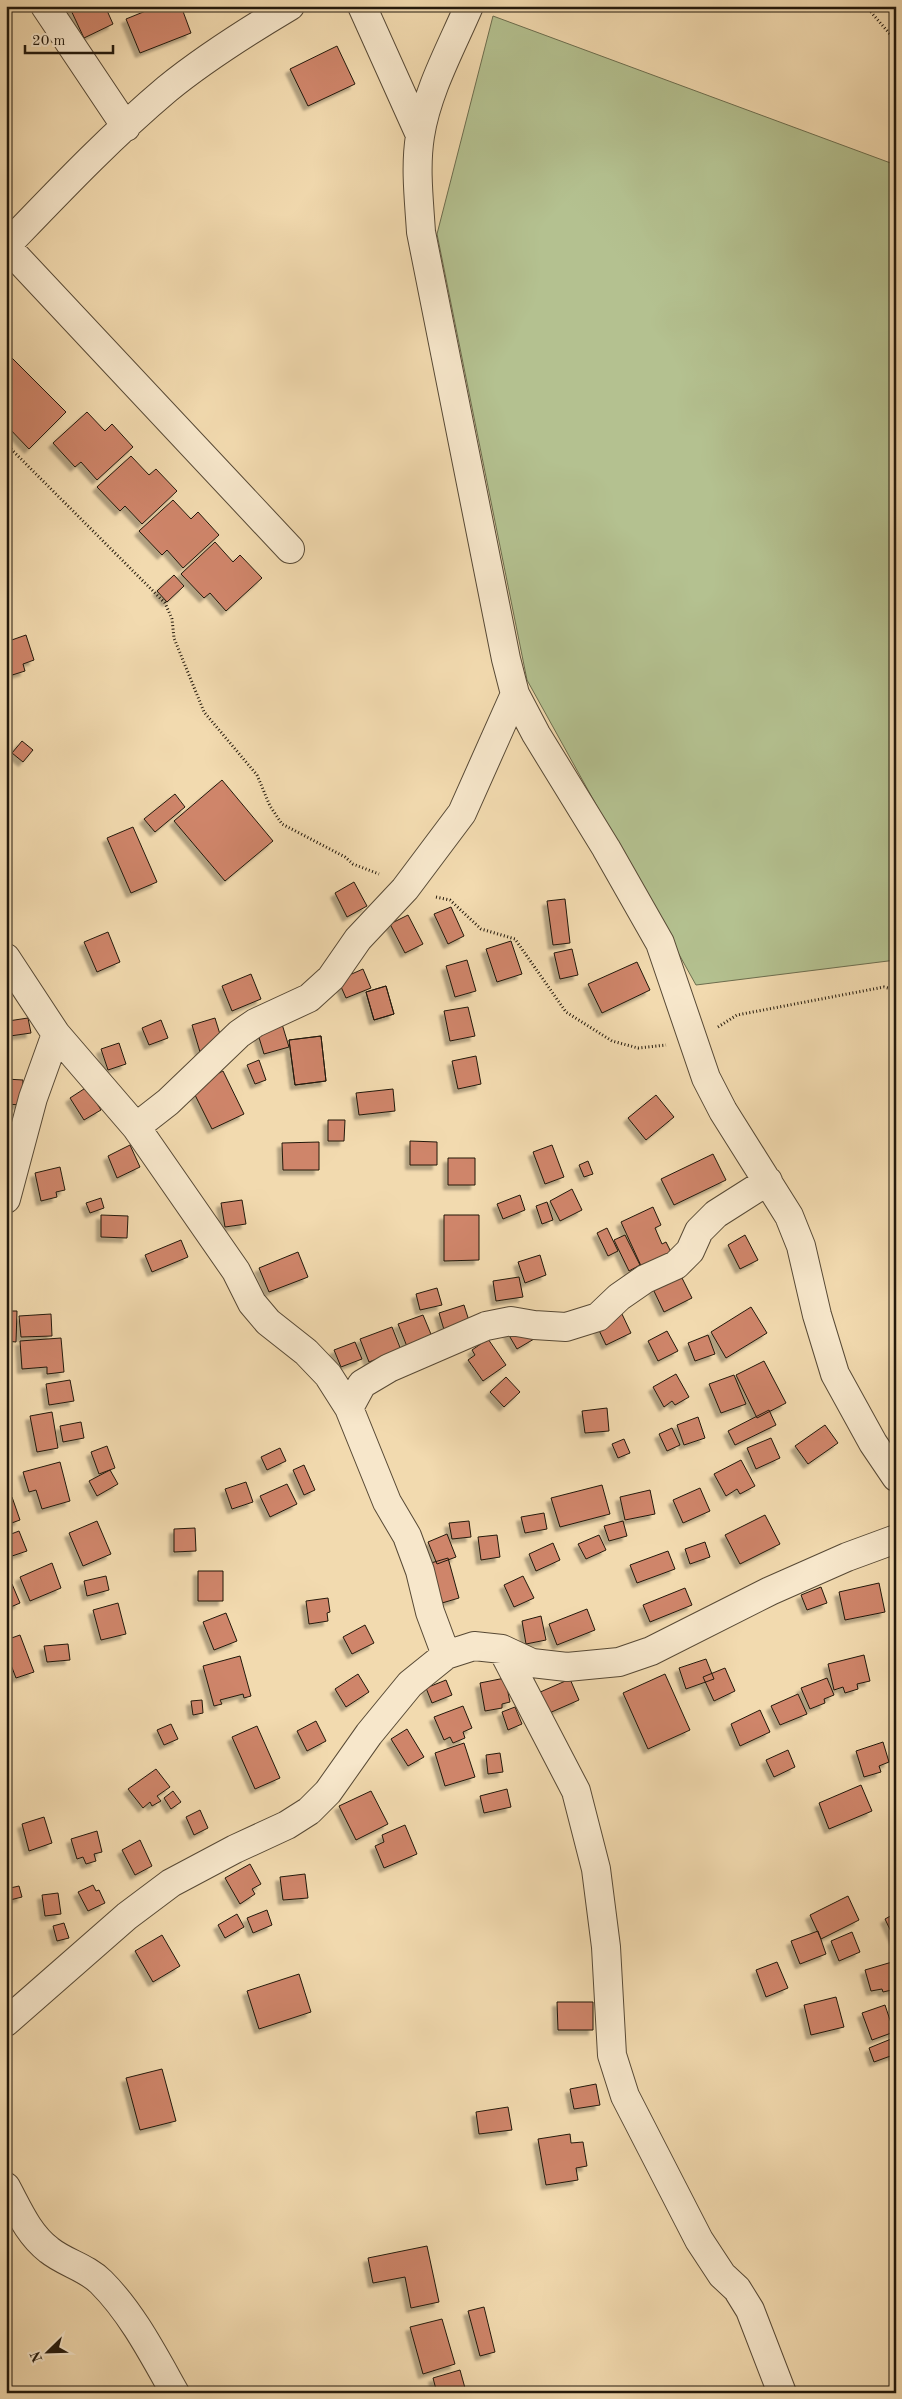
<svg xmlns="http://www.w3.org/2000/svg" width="902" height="2399" font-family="'Old Standard TT',serif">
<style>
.green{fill:#b4c190;stroke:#6c6d4e}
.building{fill:#cf856b;stroke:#23190c;filter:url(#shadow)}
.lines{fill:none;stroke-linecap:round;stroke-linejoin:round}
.minor-casing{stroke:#574935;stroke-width:30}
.path{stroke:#23190c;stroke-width:3;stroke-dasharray:1 2.5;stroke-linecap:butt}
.minor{stroke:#f7e7cb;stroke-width:28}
</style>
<defs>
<filter id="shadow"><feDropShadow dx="-4.5" dy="4.5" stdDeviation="1" flood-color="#0004"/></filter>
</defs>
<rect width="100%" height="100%" fill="#f2daaf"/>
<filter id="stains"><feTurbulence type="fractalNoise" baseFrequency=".004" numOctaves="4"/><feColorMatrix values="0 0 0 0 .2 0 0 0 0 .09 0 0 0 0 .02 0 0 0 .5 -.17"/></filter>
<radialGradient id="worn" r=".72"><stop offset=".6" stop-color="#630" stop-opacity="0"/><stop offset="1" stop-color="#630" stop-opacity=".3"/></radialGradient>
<!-- green -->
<path class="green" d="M493,16L896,165V960L696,985L527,680L437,234Z"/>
<!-- building -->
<path class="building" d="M69,6H105L113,24L84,38Z
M158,6H181L191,33L140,53L126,19Z
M337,46L355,84L308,106L290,69Z
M6,352L66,412L29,449L6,425Z
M87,412L105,431L112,424L133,447L97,480L81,462L75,467L53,443Z
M131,456L149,475L156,469L177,491L142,524L125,506L120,511L97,487Z
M173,500L191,519L198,512L219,535L183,568L167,550L162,555L139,531Z
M215,542L233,562L240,555L262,578L226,611L210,593L204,598L181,574Z
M174,575L184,586L167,602L157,591Z
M26,635L34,660L23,664L25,671L9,676L6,666V642Z
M22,741L33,750L23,762L12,753Z
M222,780L273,841L225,881L174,821Z
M175,794L185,807L155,832L144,819Z
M133,827L157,882L131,893L107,838Z
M354,882L367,906L347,917L335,893Z
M565,899L570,943L553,945L547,901Z
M451,907L464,936L448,944L434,914Z
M408,915L423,944L405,953L390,924Z
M108,932L120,962L97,972L84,942Z
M511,941L522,974L497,982L486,949Z
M572,949L578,975L560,979L554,953Z
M467,960L476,991L455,997L446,966Z
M637,962L650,990L602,1013L588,984Z
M363,969L371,988L346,998L338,980Z
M251,974L261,999L232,1011L222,986Z
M386,986L394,1014L374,1020L366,992Z
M386,986L394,1014L374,1020L366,992Z
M468,1007L475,1036L450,1041L444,1011Z
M28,1018L31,1033L10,1036L8,1021Z
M215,1018L223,1044L200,1052L192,1025Z
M161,1020L168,1038L149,1045L142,1028Z
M282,1024L289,1047L264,1054L257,1031Z
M321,1036L326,1081L295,1085L289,1040Z
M321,1036L326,1081L295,1085L289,1040Z
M119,1043L126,1064L108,1070L101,1049Z
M476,1056L481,1084L458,1089L452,1061Z
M259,1060L266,1080L255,1084L247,1065Z
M223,1071L244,1114L212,1129L191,1087Z
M6,1079L23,1080L22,1105L6,1104Z
M87,1087L101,1110L84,1120L70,1098Z
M393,1089L395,1111L359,1115L356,1093Z
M656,1095L674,1117L646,1140L628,1118Z
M328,1120H345L344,1141H328Z
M410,1141L437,1142V1165H410Z
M319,1142V1170H283L282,1143Z
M130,1145L140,1167L117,1178L108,1156Z
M552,1145L564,1177L545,1184L533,1152Z
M713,1154L726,1180L674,1205L661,1179Z
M448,1158H475V1185H448Z
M588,1161L593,1174L584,1177L579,1165Z
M60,1167L65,1190L56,1192L57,1197L41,1201L35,1173Z
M572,1189L582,1210L560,1221L550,1201Z
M520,1195L525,1210L503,1219L497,1204Z
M101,1198L104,1208L90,1213L86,1203Z
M242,1200L246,1224L225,1227L221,1203Z
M547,1202L553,1220L542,1224L536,1206Z
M653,1207L661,1225L655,1228L662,1244L666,1242L672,1254L642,1268L621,1222Z
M101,1215L128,1216L127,1238L101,1237Z
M444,1215H479V1260L444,1261Z
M607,1228L618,1251L608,1256L597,1233Z
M625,1235L640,1265L629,1271L614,1240Z
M745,1235L758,1260L740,1269L728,1245Z
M181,1240L188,1257L152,1272L145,1255Z
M298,1252L308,1277L269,1292L259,1268Z
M540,1255L546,1275L525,1283L518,1262Z
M681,1276L692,1298L664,1312L653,1289Z
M519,1277L523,1297L496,1301L493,1281Z
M437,1288L442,1305L420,1310L416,1294Z
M464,1305L470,1324L445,1333L439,1313Z
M751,1307L767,1333L726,1358L711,1332Z
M6,1311H17L16,1342L6,1341Z
M621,1312L631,1333L606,1345L596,1324Z
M51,1314L52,1336L21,1337L19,1316Z
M423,1315L433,1339L408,1349L398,1324Z
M524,1322L534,1339L517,1349L507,1332Z
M392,1327L401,1350L369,1362L360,1339Z
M667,1331L678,1351L658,1361L648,1341Z
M708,1335L715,1354L695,1361L688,1343Z
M61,1338L64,1372L47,1374V1367L22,1369L20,1341Z
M488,1339L506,1365L483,1381L468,1360L475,1355L472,1350Z
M355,1342L362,1359L341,1367L334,1350Z
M764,1361L786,1403L757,1418L736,1375Z
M676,1374L689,1397L675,1405L672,1401L664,1407L653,1387Z
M734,1375L746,1404L721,1413L709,1384Z
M506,1377L520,1392L504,1407L490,1392Z
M70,1380L74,1401L49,1405L46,1384Z
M607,1408L609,1431L585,1433L582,1411Z
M769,1410L776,1425L735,1445L728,1431Z
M52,1412L58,1448L37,1452L30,1416Z
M698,1417L705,1438L684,1445L677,1425Z
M81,1422L84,1438L63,1442L60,1426Z
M825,1425L838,1443L808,1464L795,1446Z
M672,1428L680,1445L667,1451L659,1434Z
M771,1438L780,1458L756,1469L747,1448Z
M624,1439L630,1453L618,1458L612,1444Z
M107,1446L115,1468L99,1474L91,1452Z
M280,1448L286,1461L267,1470L261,1457Z
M741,1460L755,1486L740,1494L737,1489L726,1496L714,1474Z
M60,1462L70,1501L42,1509L36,1490L29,1492L23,1472Z
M304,1465L315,1490L304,1495L293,1470Z
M110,1470L118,1484L97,1496L89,1481Z
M246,1482L253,1502L232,1509L225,1489Z
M287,1484L297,1504L270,1517L260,1496Z
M602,1485L610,1514L560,1527L551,1498Z
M700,1488L710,1511L683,1523L673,1500Z
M650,1490L655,1514L625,1520L620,1497Z
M12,1497L20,1520L6,1525V1499Z
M544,1513L547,1529L525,1533L521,1517Z
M765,1515L780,1544L740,1564L725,1535Z
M97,1521L111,1554L83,1566L69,1533Z
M469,1521L471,1537L452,1539L449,1523Z
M623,1521L627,1536L609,1541L604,1526Z
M195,1528L196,1551L174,1552V1529Z
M19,1531L27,1551L6,1558V1536Z
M447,1534L456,1557L437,1564L428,1542Z
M497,1535L500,1557L481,1560L478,1537Z
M599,1535L606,1550L586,1559L578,1544Z
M705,1542L710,1557L690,1564L685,1549Z
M553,1543L560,1560L536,1571L529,1554Z
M668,1551L675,1569L637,1583L630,1565Z
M448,1558L459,1598L442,1603L431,1563Z
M52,1563L61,1588L30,1601L20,1577Z
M198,1571H223V1601H198Z
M106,1576L109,1590L87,1596L84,1581Z
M523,1576L534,1598L514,1607L504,1585Z
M879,1583L885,1612L845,1620L839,1592Z
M12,1584L20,1603L6,1609V1587Z
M821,1587L827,1603L807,1610L801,1595Z
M685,1588L692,1605L650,1622L643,1605Z
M328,1598L330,1612L327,1613L328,1621L309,1624L306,1601Z
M118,1603L126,1634L101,1640L93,1610Z
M587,1609L595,1630L557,1645L549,1624Z
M226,1613L237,1641L214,1650L203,1622Z
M541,1616L546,1640L526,1644L522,1621Z
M365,1625L374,1643L352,1654L343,1637Z
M20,1635L34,1672L16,1678L6,1652V1640Z
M68,1644L70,1660L47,1662L44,1646Z
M864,1655L870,1681L857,1684L858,1689L845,1693L843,1687L834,1690L828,1664Z
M240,1656L251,1696L244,1698L243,1694L220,1700L222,1704L214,1706L203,1666Z
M706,1659L714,1679L686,1689L679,1668Z
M725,1668L735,1691L714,1701L703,1677Z
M358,1674L369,1692L346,1707L335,1689Z
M665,1674L690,1730L648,1749L623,1693Z
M505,1678L510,1702L502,1704V1708L485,1711L480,1683Z
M827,1678L834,1695L824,1699L825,1703L810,1709L801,1688Z
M570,1679L579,1700L547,1714L538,1693Z
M446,1680L452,1695L432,1703L426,1688Z
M798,1694L807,1714L780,1725L771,1706Z
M202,1700L203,1713L193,1715L191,1701Z
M463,1706L472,1728L463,1732L465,1738L453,1743L450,1737L444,1740L434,1717Z
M515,1707L522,1724L508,1730L502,1712Z
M760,1710L770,1732L740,1746L731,1724Z
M316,1721L326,1741L307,1751L297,1731Z
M171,1724L178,1739L164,1745L157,1730Z
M257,1726L280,1778L255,1789L232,1737Z
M407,1729L424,1757L408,1766L391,1739Z
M883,1742L889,1762L879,1766L881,1772L864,1777L856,1751Z
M464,1743L475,1777L445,1786L435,1753Z
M788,1750L795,1767L774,1777L766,1760Z
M500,1753L503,1772L488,1774L486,1755Z
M156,1769L170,1787L157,1796L161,1801L152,1806L150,1802L143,1808L128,1789Z
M861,1785L872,1811L829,1829L819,1803Z
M507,1789L511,1807L484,1813L480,1796Z
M173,1791L181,1802L171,1809L164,1798Z
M371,1791L388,1824L356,1840L339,1806Z
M200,1810L208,1828L194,1835L186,1817Z
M44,1817L52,1843L29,1851L22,1824Z
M405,1825L417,1854L384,1868L375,1846L384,1842L382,1835Z
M97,1831L102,1852L94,1854L96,1861L86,1864L83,1857L77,1859L71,1839Z
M140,1840L152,1866L135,1875L122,1850Z
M250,1864L261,1884L252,1889L255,1894L240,1904L225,1878Z
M305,1874L308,1898L283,1900L280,1877Z
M93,1885L96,1891L99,1890L105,1903L88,1911L78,1892Z
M19,1886L22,1897L6,1901V1889Z
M58,1893L61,1914L45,1916L42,1895Z
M848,1896L859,1920L821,1939L810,1915Z
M267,1910L272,1925L253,1933L247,1918Z
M896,1913V1940H895L885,1919Z
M237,1914L244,1927L225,1938L218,1925Z
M64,1923L69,1938L57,1941L53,1926Z
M818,1931L826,1954L800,1964L791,1941Z
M852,1932L860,1952L839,1961L831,1941Z
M162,1935L180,1966L153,1982L135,1951Z
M777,1962L788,1988L766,1997L756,1970Z
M892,1962L896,1977V1989L883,1992L882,1989L871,1991L865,1970Z
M299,1974L311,2012L259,2029L247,1991Z
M836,1997L844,2027L811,2035L804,2005Z
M557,2002H593V2030H558Z
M885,2005L894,2032L872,2040L862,2013Z
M896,2037V2054L874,2062L869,2048Z
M162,2069L176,2121L140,2130L126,2078Z
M596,2084L600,2105L574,2109L570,2089Z
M508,2107L512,2130L479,2134L476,2112Z
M570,2134L571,2143L583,2142L587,2166L576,2168L578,2180L546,2185L538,2139Z
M427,2246L439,2302L411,2308L405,2277L373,2283L368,2258Z
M484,2307L495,2352L480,2356L468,2311Z
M442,2319L455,2364L423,2374L410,2327Z
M460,2370L465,2388L450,2393H437L433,2378Z"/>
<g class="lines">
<!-- minor casing -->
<g class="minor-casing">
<path id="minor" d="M45,6L126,127
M362,6L420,135
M469,6C451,48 427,91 420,136C415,167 419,200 421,232L506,659L515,694L536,734L606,848L660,943L706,1078L723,1111L789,1216L801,1246L817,1315L835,1374L873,1443L896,1477
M6,246L290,549
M6,246C58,192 110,137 167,89C205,58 248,31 290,6
M6,958L56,1034L136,1127L236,1271L252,1303L268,1322L306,1352L328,1375L349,1408L387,1502L407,1536L420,1571L430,1612L446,1655
M136,1127L168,1102L239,1034L255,1023L309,998L331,978L358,939L405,889L462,813L515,694
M6,1199L33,1098L56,1034
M349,1408L362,1384L389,1368L486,1326L511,1321L534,1325L566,1327L598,1317L619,1297L645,1279L676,1265L690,1251L699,1231L716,1214L768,1181
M502,1649L576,1791L596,1869L606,1947L612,2055L625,2096L699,2240L722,2275L737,2289L750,2310L782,2393
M6,2022L127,1916L171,1883L235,1849L287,1825L309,1811L328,1792L369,1734L410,1684L446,1655L474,1646L502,1649L532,1663L567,1667L619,1662L651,1651L770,1591L847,1557L896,1539
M6,2187C18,2209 28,2234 49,2250C65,2263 86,2267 101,2282C132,2313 153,2354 175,2393"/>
</g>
<!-- path -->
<path class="path" d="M862,6L870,11L896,41
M6,444L165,603L172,619L174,638L204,712L257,775L270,806L282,824L345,857L353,864L379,874
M436,897L450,900L481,929L515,939L566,1012L612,1041L638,1048L666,1045
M718,1027L737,1015L884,987L896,990"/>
<!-- minor -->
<use href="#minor" class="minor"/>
</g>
<!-- margin -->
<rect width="902" height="2399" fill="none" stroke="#f2daaf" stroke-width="25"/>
<rect x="8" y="8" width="887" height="2384" fill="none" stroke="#23190c" stroke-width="2.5"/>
<rect x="12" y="12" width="877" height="2374" fill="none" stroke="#23190c"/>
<!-- north arrow -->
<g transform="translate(48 2352) rotate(247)" stroke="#f7e7cb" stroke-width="4" paint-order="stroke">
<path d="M0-4L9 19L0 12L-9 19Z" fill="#23190c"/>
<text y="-8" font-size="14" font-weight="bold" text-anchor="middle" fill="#23190c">N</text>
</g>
<!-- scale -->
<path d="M25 45v8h88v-8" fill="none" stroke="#23190c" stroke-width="2.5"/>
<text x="32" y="45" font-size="15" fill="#23190c" stroke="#f7e7cb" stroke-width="4" paint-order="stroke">20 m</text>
<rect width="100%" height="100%" filter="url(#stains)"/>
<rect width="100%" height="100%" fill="url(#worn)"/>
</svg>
